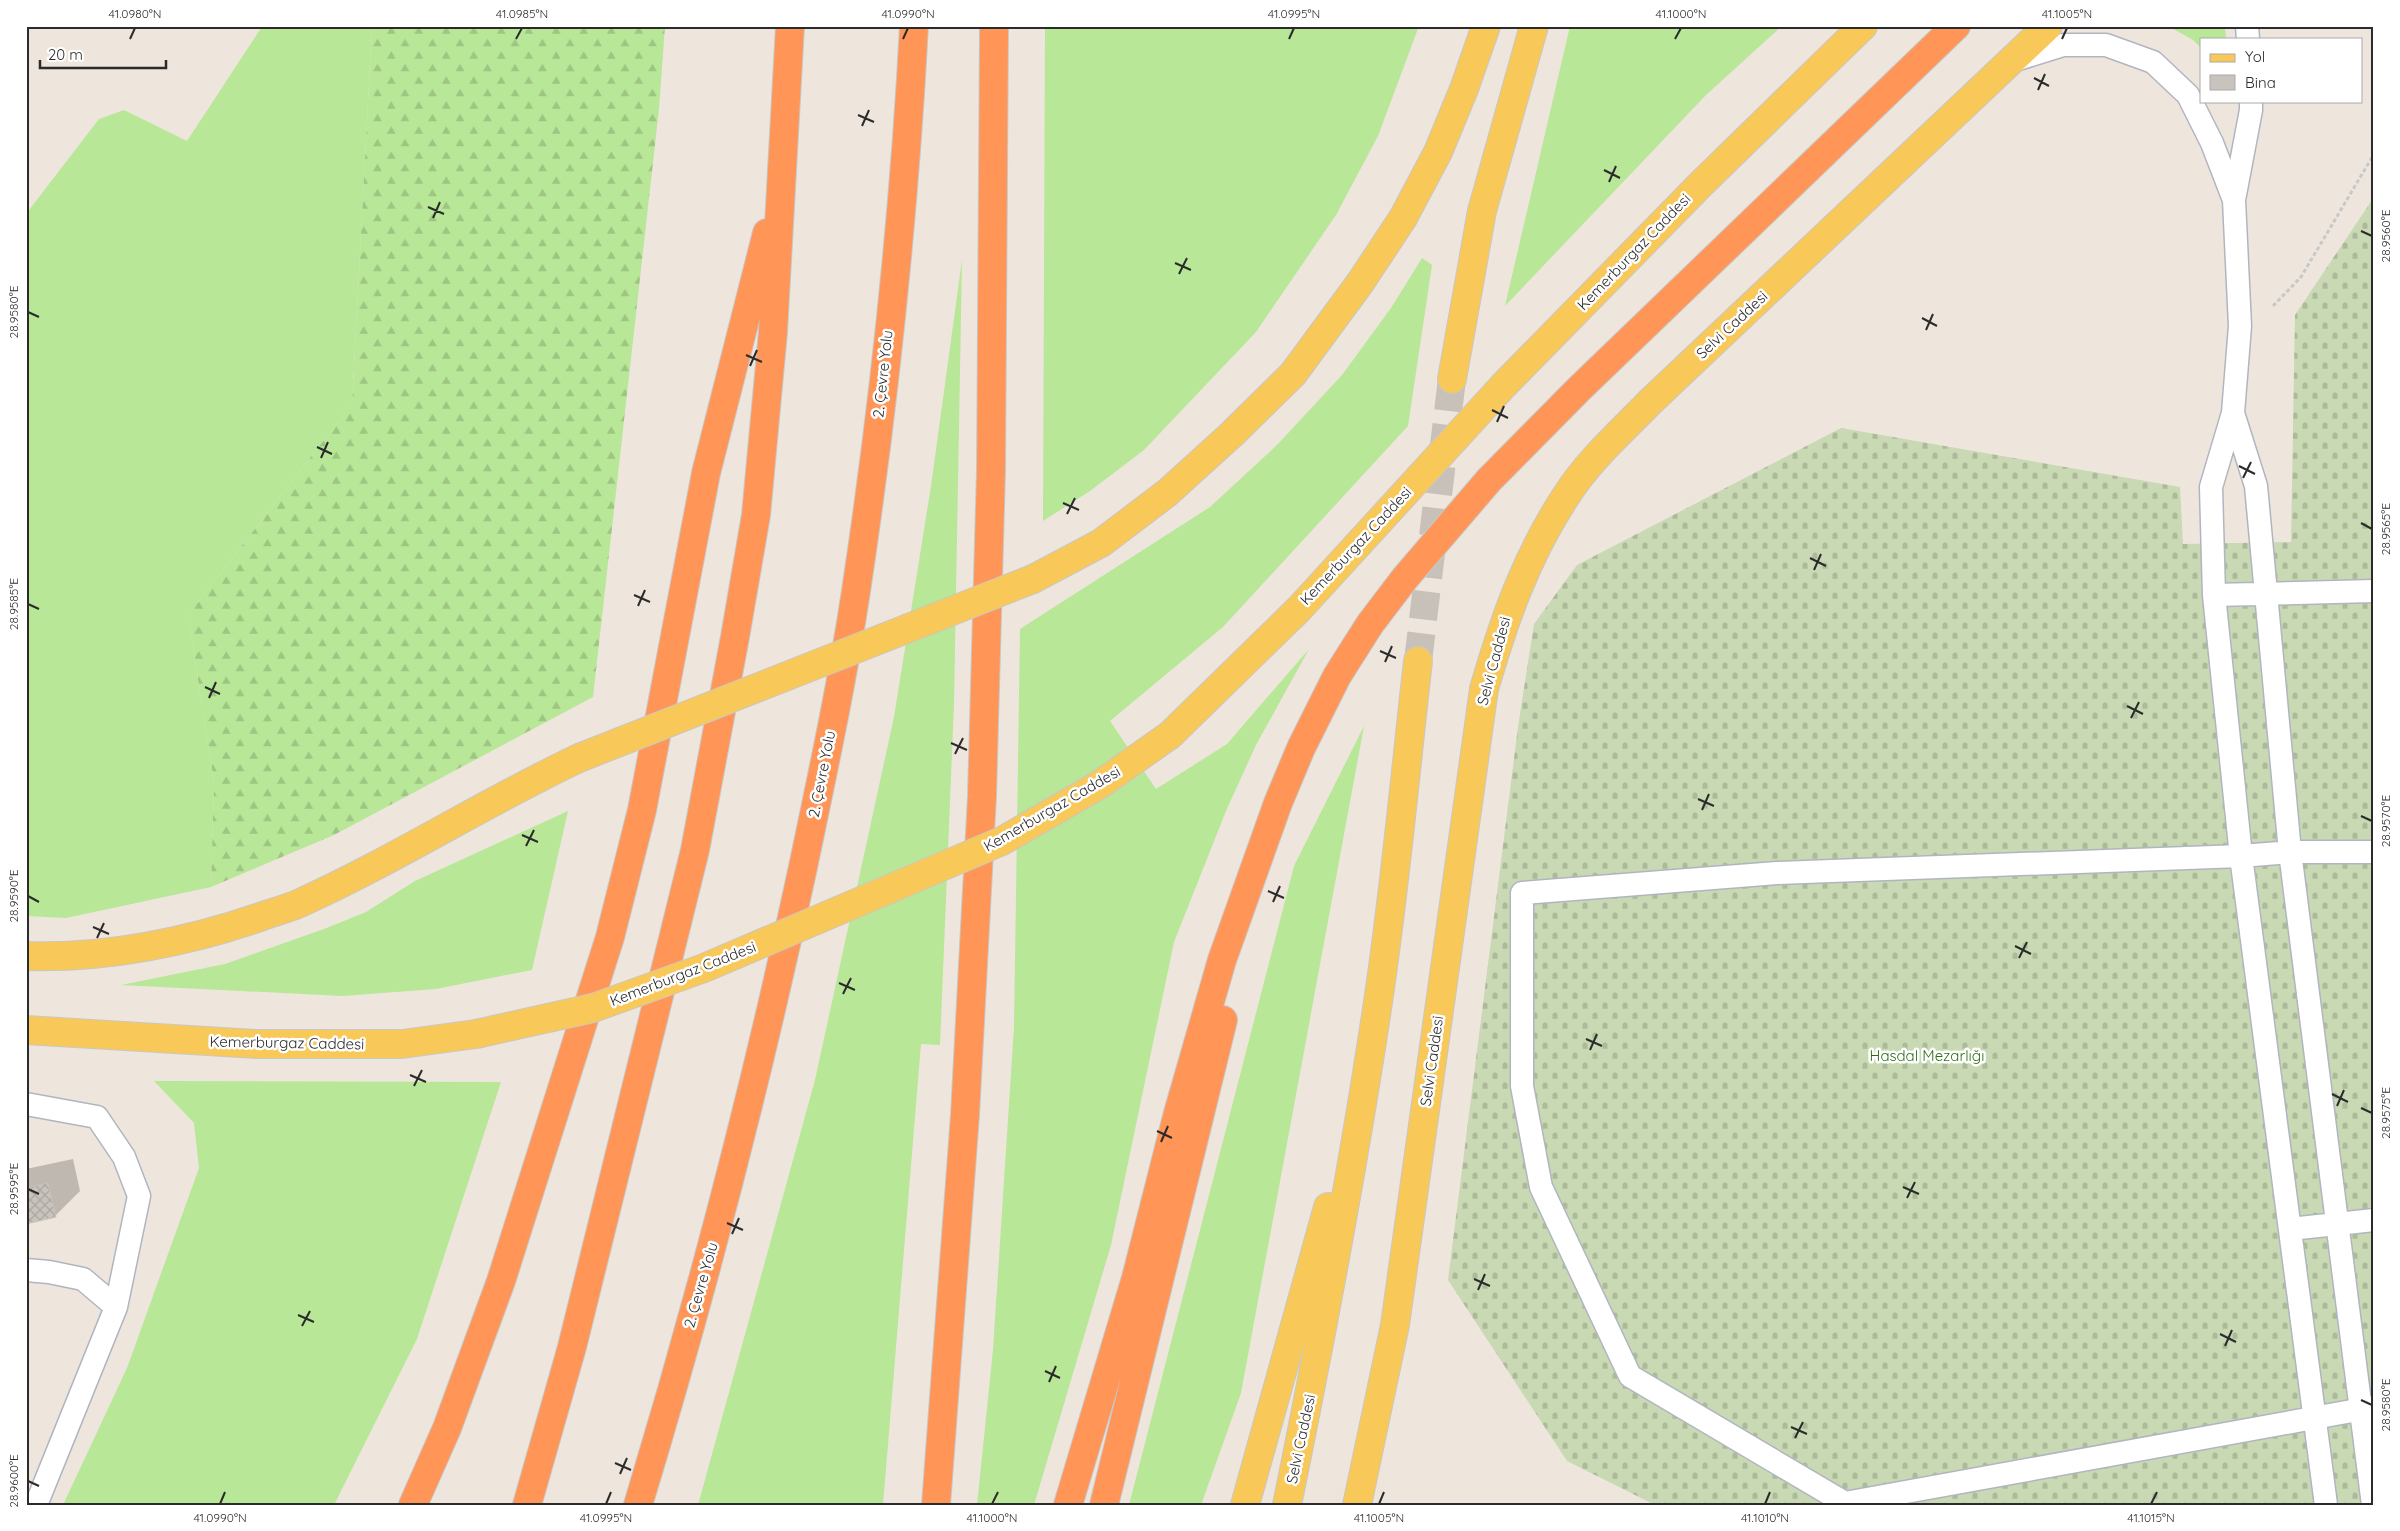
<svg xmlns="http://www.w3.org/2000/svg" width="2400" height="1531" font-family="Quicksand,sans-serif">
<style>
.grass{fill:#b7e797}
.forest{fill:url(#forest-firs)}
.cemetery{fill:url(#cemetery-stones)}
.shadow{fill:#0003}
.building{fill:url(#building-cross-hatch);stroke:#cac2b6}
.lines{fill:none;stroke-linecap:round;stroke-linejoin:round}
.primary-tunnel{stroke:#c7c1b9;stroke-width:28;stroke-dasharray:28 14;stroke-linecap:butt}
.lane-casing{stroke:#b1b5c0;stroke-width:25}
.primary-casing{stroke:#c8c8c8;stroke-width:30}
.highway-casing{stroke:#c8c8c8;stroke-width:30}
.path{stroke:#c8c8c8;stroke-width:3;stroke-dasharray:4 2.5;stroke-linecap:butt}
.lane{stroke:#fff;stroke-width:22}
.primary{stroke:#f8c858;stroke-width:28}
.highway{stroke:#ff9557;stroke-width:28}
.primary-bridge-casing{stroke:#c8c8c8;stroke-width:30;stroke-linecap:butt}
.primary-bridge{stroke:#f8c858;stroke-width:28}
.ticks{fill:none;stroke:#2b2b2b;stroke-width:2}
.labels{text-anchor:middle;stroke-width:5;stroke-linejoin:round;paint-order:stroke}
.street-label{font-size:15px;fill:#2b2b2b;stroke:#fff}
.park-label{font-size:15px;fill:#2e6d17;stroke:#fff}
.neatline{fill:none;stroke:#2b2b2b;stroke-width:2}
.ticks-label{font-size:12px;text-anchor:middle;fill:#2b2b2b}
</style>
<defs>
<pattern id="forest-firs" width="22" height="20" patternUnits="userSpaceOnUse" patternTransform="scale(1.25)"><rect width="22" height="20" fill="#b7e797"/><path d="M5 1l3.5 6h-7zM16 11l3.5 6h-7z" fill="#9ec682"/></pattern>
<pattern id="cemetery-stones" width="16" height="16" patternUnits="userSpaceOnUse" patternTransform="scale(1.25)"><rect width="16" height="16" fill="#c8d9b3"/><path d="M2 7V4a2 2 0 0 1 4 0v3zM10 15v-3a2 2 0 0 1 4 0v3z" fill="#acba9a"/></pattern>
<pattern id="building-cross-hatch" width="8" height="8" patternUnits="userSpaceOnUse" patternTransform="scale(1.25)"><rect width="8" height="8" fill="#c9c3bd"/><path d="M0 0l8 8M0 8l8-8" fill="none" stroke="#ada8a3"/></pattern>
</defs>
<rect width="100%" height="100%" fill="#eee6dd"/>
<!-- grass -->
<path class="grass" d="M258,26H372L352,404L188,615L214,782L211,887L66,918L26,916V214L99,119L124,110L187,141L261,28Z
M1045,26H1419L1378,136L1336,215L1256,332L1144,450L1090,491L1043,521Z
M1570,26H1782L1706,95L1505,306Z
M2168,26H2225L2226,39H2201V48L2193,40Z
M1422,258L1432,265L1408,426L1223,627L1110,721L1156,789L1227,744L1309,649L1256,745L1226,811L1174,942L1111,1245L1034,1505H977L993,1350L1014,1027L1020,629L1210,507L1277,445L1342,375L1391,308Z
M962,260L954,704L940,1045L921,1044L883,1505H698L815,1080L894,717L931,486Z
M1364,726L1241,1393L1201,1505H1129L1294,866Z
M568,811L532,970L436,989L342,996L121,985L225,964L324,929L366,912L415,881Z
M154,1081L501,1082L417,1339L334,1505H63L127,1368L199,1168L194,1123Z"/>
<!-- forest -->
<path class="forest" d="M372,26H665L659,109L593,697L334,835L211,887L214,782L188,615L352,404Z"/>
<!-- cemetery -->
<path class="cemetery" d="M2374,197V1505H1655L1567,1461L1448,1280L1518,727L1534,624L1577,565L1841,428L2180,487L2183,544L2291,542L2295,315Z"/>
<!-- shadow -->
<path class="shadow" d="M73,1159L80,1191L55,1216L26,1223V1169Z"/>
<!-- building -->
<path class="building" d="M48,1183L56,1217L26,1224V1188Z"/>
<g class="lines">
<!-- primary-tunnel -->
<path class="primary-tunnel" d="M1418,661L1452,379"/>
<!-- lane casing -->
<g class="lane-casing">
<path id="lane" d="M2247,26L2248,39
M2015,60L2063,45H2106L2153,62L2188,95L2212,143L2234,200
M2251,101V110L2234,200L2240,326L2233,413L2211,487L2214,595L2241,856L2326,1505
M2233,413L2256,486L2290,852L2373,1505
M2214,595L2374,591
M2374,852H2290L2241,856L1777,873L1522,893V1086L1541,1187L1630,1376L1845,1503L2374,1407
M26,1104L97,1117L124,1157L139,1196L116,1307L36,1505
M2290,1229L2374,1220
M26,1270L49,1272L83,1279L116,1307"/>
</g>
<!-- primary casing -->
<g class="primary-casing">
<path id="primary" d="M1452,379L1482,211L1534,26
M1033,579L1101,543L1167,493L1232,434L1293,374L1360,283L1403,218L1438,152L1464,89L1486,26
M1170,735L1299,609L1503,386L1701,184L1863,26
M26,956C103,959 188,942 260,917C273,912 287,909 300,903C395,860 484,803 579,758
M26,1030L257,1044H329
M1245,1505L1328,1207
M1287,1505C1321,1338 1353,1170 1378,1002C1395,889 1405,775 1418,661
M1357,1505L1395,1325L1484,689C1504,620 1526,557 1566,496C1588,461 1621,432 1650,402L2048,26"/>
</g>
<!-- highway casing -->
<g class="highway-casing">
<path id="highway" d="M413,1505L447,1428L501,1281L610,937L642,810L706,473L767,233
M527,1505L572,1347L695,850L735,637L756,515L773,332L790,26
M638,1505C702,1294 757,1082 803,867C822,776 842,684 856,591C884,405 904,215 914,26
M936,1505L965,1115L982,796L991,470L994,26
M1068,1505L1136,1278L1178,1113L1222,960L1278,803L1301,748L1337,676L1370,624L1405,578L1489,480L1579,389L1956,26
M1104,1505L1223,1020"/>
</g>
<!-- path -->
<path class="path" d="M2273,306L2301,277L2374,154"/>
<!-- lane -->
<use href="#lane" class="lane"/>
<!-- primary -->
<use href="#primary" class="primary"/>
<!-- highway -->
<use href="#highway" class="highway"/>
<!-- primary-bridge casing -->
<g class="primary-bridge-casing">
<path id="primary-bridge" d="M579,758L1033,579
M329,1044H402L476,1034L593,1008L704,968L1002,841L1099,785L1170,735"/>
</g>
<!-- primary-bridge -->
<use href="#primary-bridge" class="primary-bridge"/>
</g>
<!-- ticks -->
<path class="ticks" d="M130,39L135,28M516,39L522,28M903,39L908,28M1289,39L1294,28M1675,39L1681,28M2062,39L2067,28M2034,78L2049,86M2038,90L2045,74M858,115L874,122M862,126L869,110M1604,170L1620,178M1609,182L1616,166M428,207L444,214M433,218L440,202M2361,231L2372,236M1175,263L1191,270M1179,274L1187,258M28,312L39,317M1922,318L1937,326M1926,330L1933,314M746,355L762,362M750,366L757,350M1492,410L1508,418M1497,422L1504,406M317,447L332,454M321,458L328,442M2239,466L2255,474M2243,478L2251,462M1063,503L1079,510M1067,514L1075,498M2361,523L2372,529M1810,558L1826,566M1814,570L1821,554M634,595L650,602M28,604L39,609M638,606L645,590M1380,651L1396,658M1385,662L1392,646M205,687L220,694M209,698L216,682M2127,706L2143,714M2131,718L2139,702M951,743L967,750M955,754L963,738M1698,799L1714,806M1702,810L1709,794M2361,816L2372,821M522,835L538,842M526,846L534,830M1268,891L1284,898M28,896L39,902M1273,902L1280,886M93,927L109,934M97,938L104,923M2015,946L2031,954M2019,958L2027,942M839,983L855,990M843,994L851,978M1586,1039L1602,1046M1590,1050L1597,1034M410,1075L426,1082M414,1086L422,1070M2332,1094L2348,1102M2337,1106L2344,1090M2361,1108L2372,1113M1157,1131L1172,1138M1161,1142L1168,1126M1903,1187L1919,1194M28,1189L39,1194M1907,1198L1915,1182M727,1223L743,1230M732,1234L739,1218M1474,1279L1490,1286M1478,1290L1485,1274M298,1315L314,1322M302,1326L310,1311M2220,1334L2236,1342M2225,1346L2232,1330M1045,1371L1060,1378M1049,1382L1056,1366M2361,1400L2372,1405M1791,1427L1807,1434M1795,1438L1803,1422M615,1463L631,1470M620,1474L627,1458M28,1481L39,1486M220,1504L225,1492M606,1504L611,1492M992,1504L998,1492M1379,1504L1384,1492M1765,1504L1770,1492M2151,1504L2157,1492"/>
<g class="labels">
<!-- street labels -->
<g class="street-label">
<text transform="translate(1634 252) rotate(-46)" y="5">Kemerburgaz Caddesi</text>
<text transform="translate(1732 325) rotate(-43)" y="5">Selvi Caddesi</text>
<text transform="translate(883 374) rotate(-84)" y="5">2. Çevre Yolu</text>
<text transform="translate(1356 546) rotate(-47)" y="5">Kemerburgaz Caddesi</text>
<text transform="translate(1494 661) rotate(-75)" y="5">Selvi Caddesi</text>
<text transform="translate(822 774) rotate(-79)" y="5">2. Çevre Yolu</text>
<text transform="translate(1052 809) rotate(-30)" y="5">Kemerburgaz Caddesi</text>
<text transform="translate(683 974) rotate(-21)" y="5">Kemerburgaz Caddesi</text>
<text transform="translate(287 1043) rotate(1)" y="5">Kemerburgaz Caddesi</text>
<text transform="translate(1432 1061) rotate(-82)" y="5">Selvi Caddesi</text>
<text transform="translate(701 1285) rotate(-74)" y="5">2. Çevre Yolu</text>
<text transform="translate(1301 1439) rotate(-78)" y="5">Selvi Caddesi</text>
</g>
<!-- park labels -->
<g class="park-label">
<text x="1927" y="1061">Hasdal Mezarlığı</text>
</g>
</g>
<!-- border -->
<rect width="2400" height="1531" fill="none" stroke="#ffffff" stroke-width="55"/>
<!-- legend -->
<rect x="2200" y="38" width="162" height="65" fill="#ffffff" stroke="#aaaaaa"/>
<rect x="2210" y="54" width="25" height="8" fill="#f8c858" stroke="#aaaaaa"/>
<text x="2245" y="62" font-size="15" fill="#2b2b2b">Yol</text>
<rect x="2210" y="75" width="25" height="15" fill="#c9c3bd" stroke="#aaaaaa"/>
<text x="2245" y="88" font-size="15" fill="#2b2b2b">Bina</text>
<!-- scale -->
<path d="M40 60v8h126v-8" fill="none" stroke="#2b2b2b" stroke-width="2.5"/>
<text x="48" y="60" font-size="15" fill="#2b2b2b" stroke="#ffffff" stroke-width="4" paint-order="stroke">20 m</text>
<rect x="28" y="28" width="2344" height="1476" class="neatline"/>
<g class="ticks-label">
<text x="135" y="18">41.0980°N</text>
<text x="522" y="18">41.0985°N</text>
<text x="908" y="18">41.0990°N</text>
<text x="1294" y="18">41.0995°N</text>
<text x="1681" y="18">41.1000°N</text>
<text x="2067" y="18">41.1005°N</text>
<text transform="translate(2386 236) rotate(-90)" y="4">28.9560°E</text>
<text transform="translate(14 312) rotate(-90)" y="4">28.9580°E</text>
<text transform="translate(2386 529) rotate(-90)" y="4">28.9565°E</text>
<text transform="translate(14 604) rotate(-90)" y="4">28.9585°E</text>
<text transform="translate(2386 821) rotate(-90)" y="4">28.9570°E</text>
<text transform="translate(14 896) rotate(-90)" y="4">28.9590°E</text>
<text transform="translate(2386 1113) rotate(-90)" y="4">28.9575°E</text>
<text transform="translate(14 1189) rotate(-90)" y="4">28.9595°E</text>
<text transform="translate(2386 1405) rotate(-90)" y="4">28.9580°E</text>
<text transform="translate(14 1481) rotate(-90)" y="4">28.9600°E</text>
<text x="220" y="1522">41.0990°N</text>
<text x="606" y="1522">41.0995°N</text>
<text x="992" y="1522">41.1000°N</text>
<text x="1379" y="1522">41.1005°N</text>
<text x="1765" y="1522">41.1010°N</text>
<text x="2151" y="1522">41.1015°N</text>
</g>
</svg>
